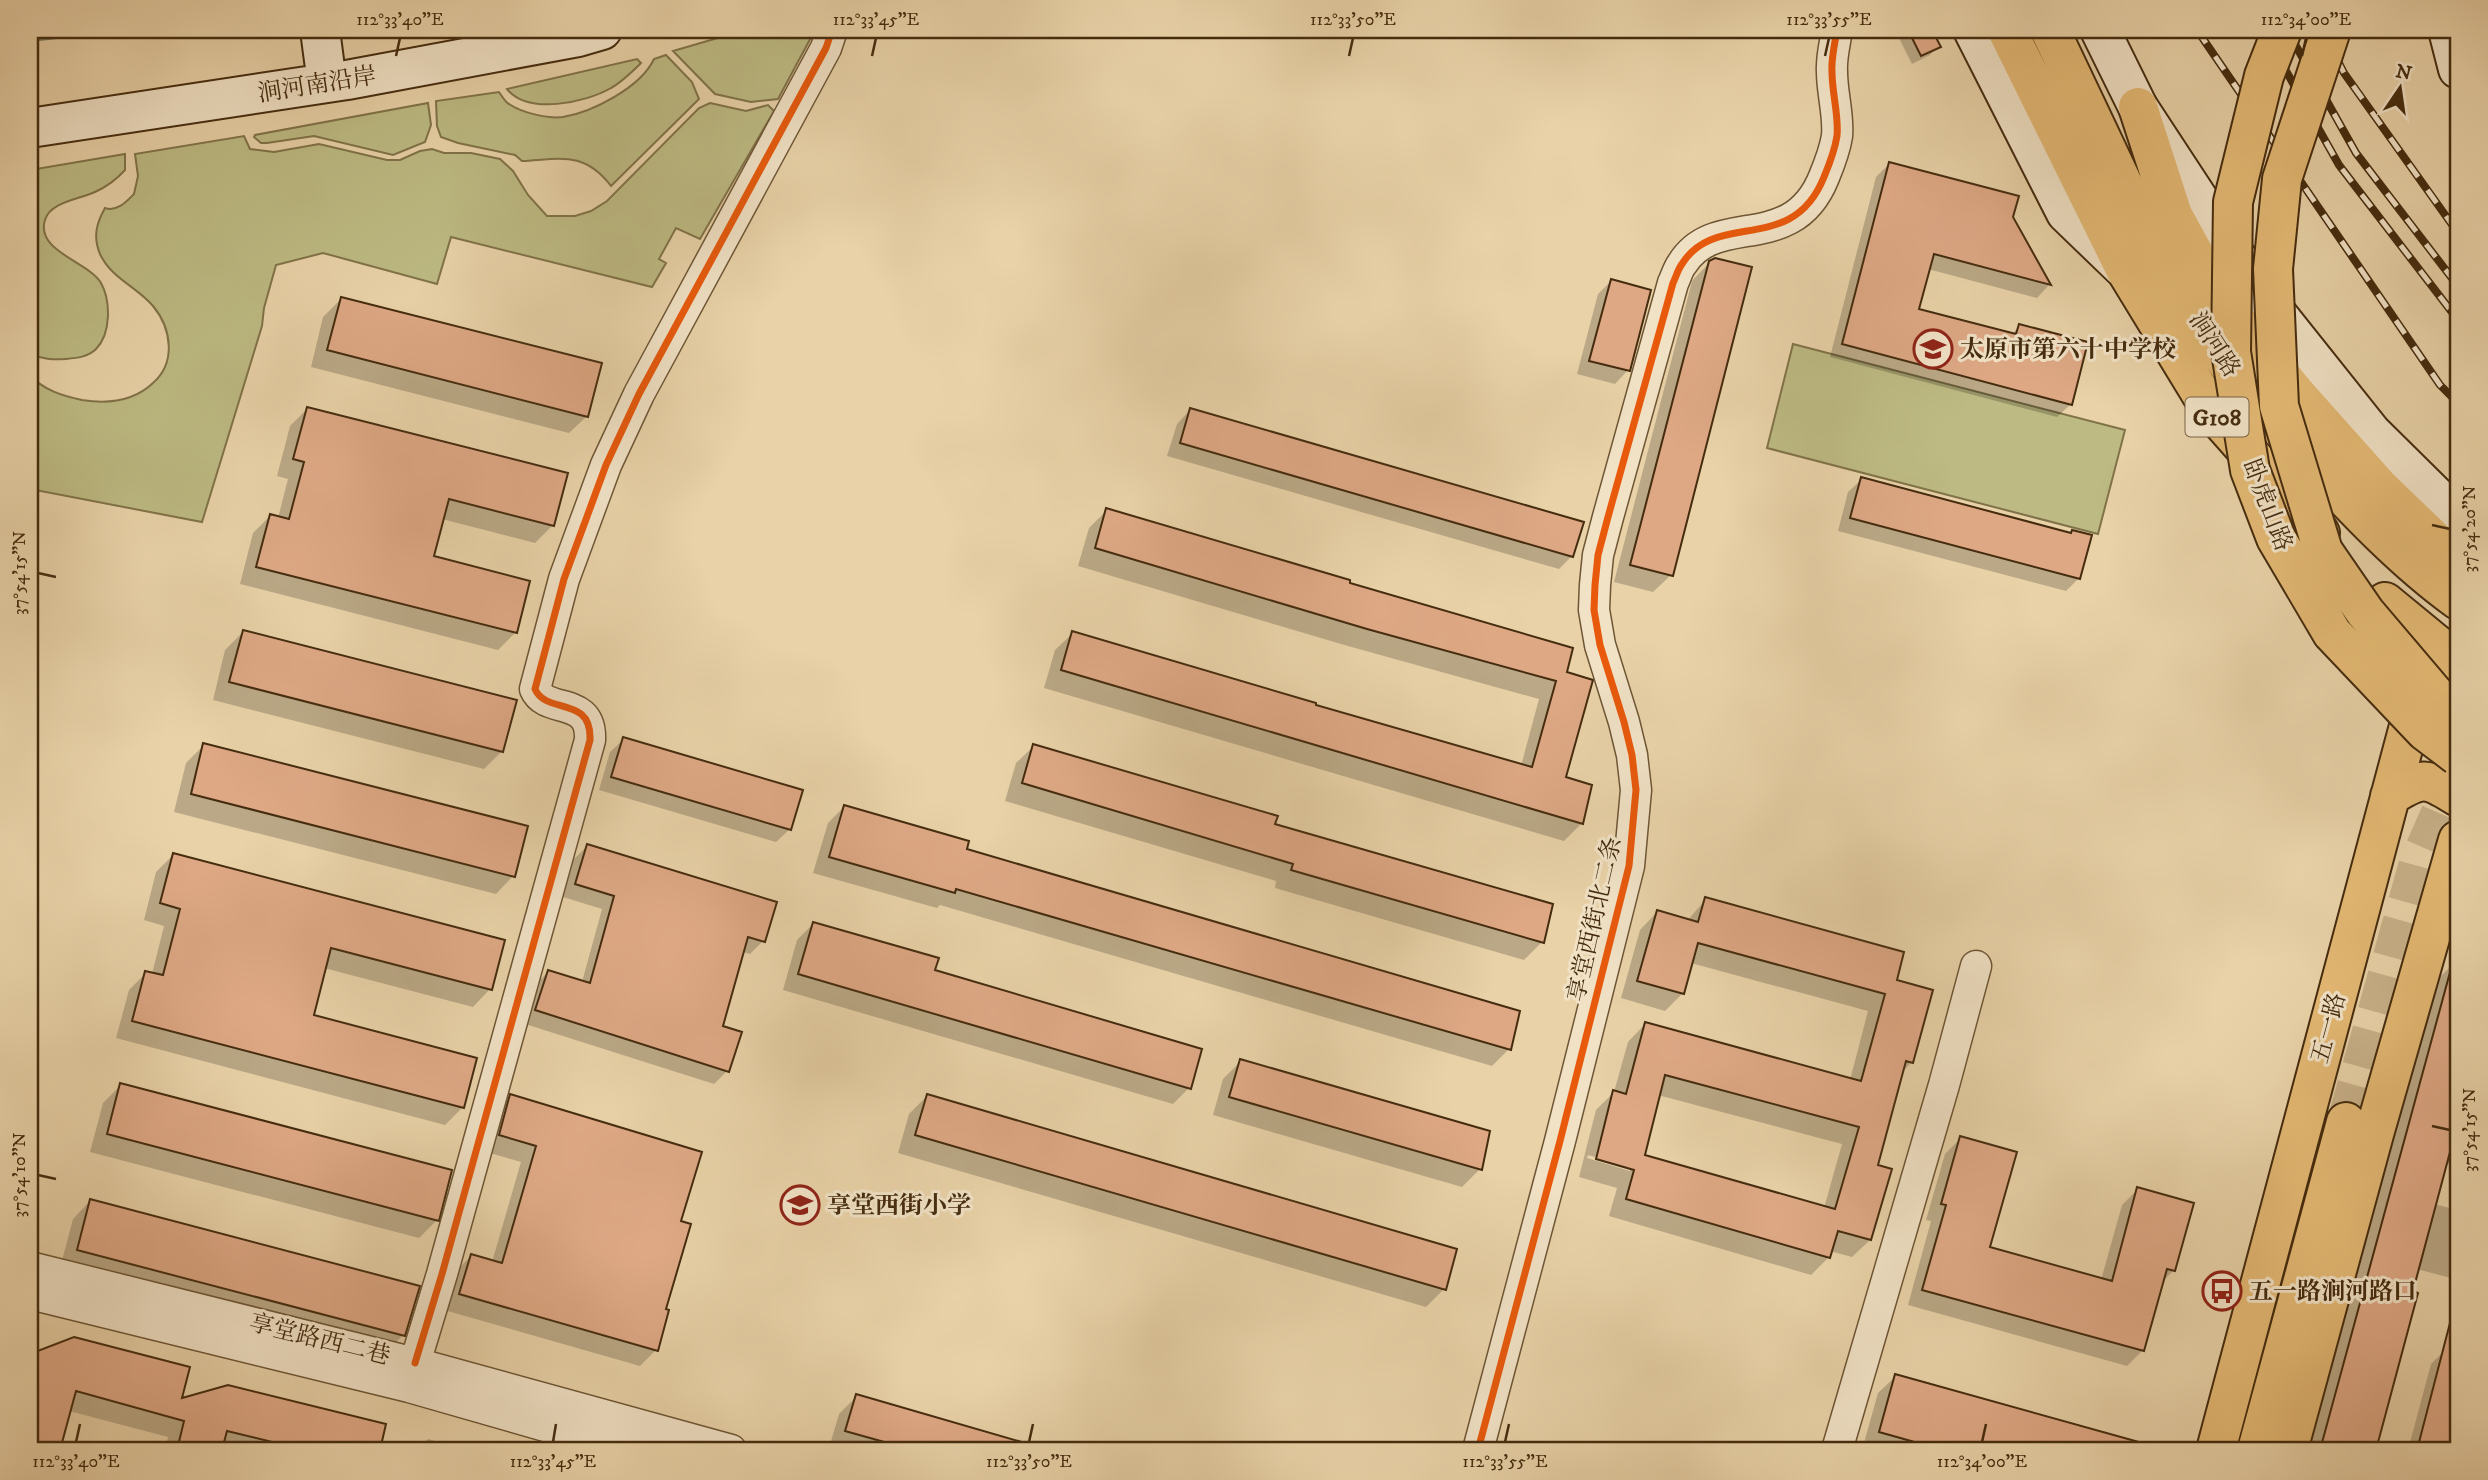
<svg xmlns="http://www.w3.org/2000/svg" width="2488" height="1480" font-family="'IM FELL DW Pica','Noto Serif SC',serif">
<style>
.green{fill:#bdba83;stroke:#817349;stroke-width:2}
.shadow{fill:#0003;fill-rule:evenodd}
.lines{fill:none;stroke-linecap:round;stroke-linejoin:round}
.stream{stroke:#76806a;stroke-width:8}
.building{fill:#dea885;stroke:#452c0f;stroke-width:2;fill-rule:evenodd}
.primary-tunnel{stroke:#c8b189;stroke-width:38;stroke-dasharray:38 19;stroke-linecap:butt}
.street-casing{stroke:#6e5635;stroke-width:33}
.secondary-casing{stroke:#452c0f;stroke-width:42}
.primary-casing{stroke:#452c0f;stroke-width:42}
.street{stroke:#f1e2c6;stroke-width:30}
.secondary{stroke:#f1e2c6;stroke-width:38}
.primary{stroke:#e4b974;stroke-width:38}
.rail-casing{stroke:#452c0f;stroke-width:8}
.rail{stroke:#f1e2c6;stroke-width:5;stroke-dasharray:16;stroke-linecap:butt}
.highway-bridge-casing{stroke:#452c0f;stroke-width:42;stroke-linecap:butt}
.highway-bridge{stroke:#e4b974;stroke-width:38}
.cycleway-casing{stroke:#f1e2c6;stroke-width:11}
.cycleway{stroke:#e8590c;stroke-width:7}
.ticks{fill:none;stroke:#452c0f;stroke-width:2.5}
.labels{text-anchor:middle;stroke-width:6;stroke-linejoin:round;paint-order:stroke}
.shield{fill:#f1e2c6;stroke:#796346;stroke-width:2}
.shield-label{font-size:23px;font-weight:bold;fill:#452c0f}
.street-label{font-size:24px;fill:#452c0f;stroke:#f1e2c6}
.poi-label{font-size:24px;font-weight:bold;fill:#452c0f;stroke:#f1e2c6;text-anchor:start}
.neatline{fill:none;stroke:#452c0f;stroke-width:2.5}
.ticks-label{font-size:18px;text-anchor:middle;fill:#452c0f}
</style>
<rect width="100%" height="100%" fill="#e9d2a8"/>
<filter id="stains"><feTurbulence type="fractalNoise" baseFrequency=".00286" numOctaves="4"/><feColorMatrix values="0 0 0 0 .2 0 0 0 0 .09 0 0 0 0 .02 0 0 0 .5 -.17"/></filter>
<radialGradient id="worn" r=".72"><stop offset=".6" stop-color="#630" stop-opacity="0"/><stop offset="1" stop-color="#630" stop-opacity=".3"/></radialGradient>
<!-- green -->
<path class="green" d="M745,30H815L778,99L751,102L715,94L673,51Z
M666,55L692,82L699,99L611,186C584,151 561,159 522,161L515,155L458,143L441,137L437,126L436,101L499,92C502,96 505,102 509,104C522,113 549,119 563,117C593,112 641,87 654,59Z
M637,59L641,63C632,72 622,82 611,88C585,103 528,115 507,89Z
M428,103L431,125L425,142L393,155L314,136L267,143H261L254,137L255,135Z
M710,103L746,111L768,105L774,111L700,239L676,228L659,259L666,263L652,287L451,237L437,284L323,253L276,265L264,308L262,326L202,522L30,489V375C43,390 63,396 82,400C107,404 134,401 153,383C176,363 172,329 153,306C137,287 111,278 100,254C93,237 96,224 105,208C117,212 126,202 134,194L138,176L135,154L244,136L250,149L274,152L319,144L387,160H400L420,151L432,149L444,153H471L500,159L513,171L528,195L547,216H575L591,211L607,201L699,108Z
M125,154V170C117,179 106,187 95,192C80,199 50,202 45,220C35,251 89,262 101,283C111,301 111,334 96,349C88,357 77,358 66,359C52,360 43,359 30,354V170Z
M1793,344L2125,430L2098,534L1767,448Z"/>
<!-- shadow -->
<path class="shadow" d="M1895,30H1930L1938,46L1930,55L1912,64Z
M1889,164L2011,218L2049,285L2037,298L1928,269L1917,310L2011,335L2020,326L2071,404L2057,417L1830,357L1876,177Z
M1710,262L1671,575L1653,592L1614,582L1692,281Z
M1611,281L1628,370L1615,384L1577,374L1598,294Z
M341,299L587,416L569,433L311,367L323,317Z
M307,409L552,526L535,543L442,519L432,557L515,633L498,650L240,584L253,533L270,516L278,518L288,479L277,476L290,426Z
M1190,410L1572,556L1559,569L1167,456L1177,424Z
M1862,479L2079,578L2066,591L1838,531L1848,492Z
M1107,510L1348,584L1565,673L1564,778L1582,823L1564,841L1044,688L1055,650L1073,633L1314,706L1521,766L1539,699L1348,646L1078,566L1089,528Z
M243,632L502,751L484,769L213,700L225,650Z
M624,739L790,829L776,842L599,790L610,752Z
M204,745L513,876L496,894L174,812L186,763Z
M1034,746L1273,825L1542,942L1524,960L1275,888L1276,881L1005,801L1016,763Z
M844,807L965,850L1518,1013L1509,1049L1492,1066L940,905L937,908L813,873L828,823Z
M587,846L763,941L750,954L742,952L721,1027L727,1071L714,1084L522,1023L535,985L548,972L582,982L602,909L563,897L574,859Z
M173,855L490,989L473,1007L324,968L312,1016L463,1107L445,1125L116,1038L129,990L146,973L152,974L164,926L144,920L156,872Z
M1706,899L1894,981L1912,1062L1901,1073L1876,1166L1870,1240L1852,1257L1830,1251L1829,1257L1811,1275L1609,1216L1617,1188L1579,1177L1596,1110L1614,1092L1628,1042L1645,1024L1850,1080L1868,1011L1691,963L1683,993L1665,1011L1621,998L1640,930L1657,912L1687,921ZM1658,1095L1842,1144L1824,1208L1643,1156ZM1588,1155L1630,1167V1171L1587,1158Z
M813,924L933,971L1189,1088L1173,1104L783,990L797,940Z
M2453,964L2458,966V1166L2445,1163L2434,1204L2458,1210V1280L2417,1269L2410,1293L2416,1294L2374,1450H2308L2436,981Z
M1241,1061L1480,1169L1462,1187L1213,1115L1223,1079Z
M121,1085L437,1220L419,1238L90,1152L103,1103Z
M511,1096L679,1223L656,1350L640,1366L444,1310L455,1272L471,1256L492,1262L521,1162L483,1151L494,1113Z
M927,1096L1444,1289L1426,1307L898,1153L909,1114Z
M1961,1138L1988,1249L2101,1280L2122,1205L2138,1189L2174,1270L2161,1283L2143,1350L2127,1366L1908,1305L1931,1221L1926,1220L1945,1154Z
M90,1201L403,1335L386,1353L60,1268L73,1219Z
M2444,1351L2458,1354V1450H2408L2431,1364Z
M36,1354L179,1401L384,1425L378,1450H165L168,1437L69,1411L58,1450H30V1360Z
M1896,1376L2116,1438L2112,1450H1862L1878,1393Z
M857,1396L1045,1450L829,1448L839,1414Z
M428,1439L468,1450H417Z"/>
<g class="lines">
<!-- stream -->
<path class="stream" d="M30,38L102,30"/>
</g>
<!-- building -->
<path class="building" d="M1908,30H1932L1941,47L1921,56Z
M1889,162L2019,196L2013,217L2051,285L1934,254L1919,309L2016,334L2019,324L2088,342L2072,405L1842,344Z
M1715,258L1752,267L1673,576L1630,565L1709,261Z
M1611,279L1651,290L1630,371L1589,361Z
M341,297L602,363L588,417L327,350Z
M307,407L568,473L554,526L449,499L434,556L530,581L517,633L256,567L270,514L289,519L304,462L293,459Z
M1190,408L1584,522L1573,557L1180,443Z
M1861,477L2071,533L2072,530L2092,535L2080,579L1850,518Z
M1106,508L1350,580V583L1573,648L1567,672L1593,680L1566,777L1592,785L1583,824L1061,670L1072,631L1316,703V705L1532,767L1556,681L1367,629L1095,548Z
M243,630L517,700L503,752L229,682Z
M623,737L803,790L791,830L611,777Z
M203,743L528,826L515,877L191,794Z
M1033,744L1278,816L1275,824L1553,904L1544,943L1291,870L1293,864L1022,783Z
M844,805L969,841L967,849L1520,1011L1511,1050L956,889L955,893L829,857Z
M587,844L777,902L765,942L748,937L723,1026L742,1032L729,1072L535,1010L548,970L590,983L614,896L575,884Z
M173,853L505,940L492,990L331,948L314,1015L477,1058L464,1108L132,1021L145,971L163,975L180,909L160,903Z
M1705,897L1904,952L1897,980L1933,990L1913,1063L1906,1061L1878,1165L1892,1169L1871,1240L1838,1231L1830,1258L1626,1199L1634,1170L1596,1159L1613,1090L1626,1094L1645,1022L1861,1081L1885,994L1698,943L1684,994L1637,981L1657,910L1698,922ZM1665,1075L1859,1127L1835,1209L1645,1155Z
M813,922L939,958L935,970L1202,1049L1191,1089L798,974Z
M2452,965L2458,966V1122L2413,1291L2418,1293L2376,1450H2320Z
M1240,1059L1490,1131L1482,1170L1229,1097Z
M120,1083L452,1170L439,1221L107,1134Z
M510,1094L702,1152L681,1221L691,1224L666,1309L669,1310L658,1351L459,1294L471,1254L502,1263L536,1146L499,1135Z
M927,1094L1457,1249L1446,1290L915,1135Z
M1960,1136L2017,1152L1990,1247L2112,1281L2137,1187L2194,1203L2175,1271L2167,1269L2144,1351L1922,1290L1946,1205L1941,1204Z
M90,1199L420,1286L405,1336L77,1250Z
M2451,1319L2458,1320V1450H2417Z
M74,1337L190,1367L182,1398L228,1385L386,1424L380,1450H305L227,1431L222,1450H177L184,1421L76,1391L60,1450H30V1373L35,1352Z
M1895,1374L2146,1444L2145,1450H1943L1879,1432Z
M856,1394L1032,1445L1031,1450H913L845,1431Z"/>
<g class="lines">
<!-- primary-tunnel -->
<path class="primary-tunnel" d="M2346,1122L2418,863L2458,772"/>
<!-- street casing -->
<g class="street-casing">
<path id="street" d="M30,1267L415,1363L731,1450
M30,1294L409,1387L629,1450
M415,1363L442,1274L590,740C592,695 546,715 535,689L564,579L606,465L639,394L826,48L832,30
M1478,1450L1560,1141L1629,866L1636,790L1632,755L1624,722L1600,645L1594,610L1595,585L1598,555L1608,517L1673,283C1676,277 1678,269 1682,264C1716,209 1792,257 1824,177C1829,165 1835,149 1837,136C1839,116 1832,93 1832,72C1831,58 1835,43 1837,30
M1837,1450L1944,1085L1976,966"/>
</g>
<!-- secondary casing -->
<g class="secondary-casing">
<path id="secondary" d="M320,30L327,83
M1973,30L2066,213L2123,268
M2100,30L2138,107L2258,290L2372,433L2458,518
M2448,30L2458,69
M30,128L347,80L578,37L602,30"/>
</g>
<!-- primary casing -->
<g class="primary-casing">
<path id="primary" d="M2007,30L2125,269L2211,410L2320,533
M2050,30L2157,256L2241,384
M2138,107L2173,215L2220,301L2297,395L2379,487L2458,563
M2283,432C2338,490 2393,553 2458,600
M2385,602L2458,662
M2390,796C2423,776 2426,777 2458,797
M2216,1450L2417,696L2389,606
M2257,1450L2346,1122
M2288,1450L2374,1134L2458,840"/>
</g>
<!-- street -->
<use href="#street" class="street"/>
<!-- secondary -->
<use href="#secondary" class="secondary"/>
<!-- primary -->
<use href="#primary" class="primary"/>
<!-- rail casing -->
<g class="rail-casing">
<path id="rail" d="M2197,30L2440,385L2458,403
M2263,30L2339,165L2458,320
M2287,30L2356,153L2458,286
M2322,30L2344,73L2458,233"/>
</g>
<!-- rail -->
<use href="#rail" class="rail"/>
<!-- highway-bridge casing -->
<g class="highway-bridge-casing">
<path id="highway-bridge" d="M2282,30L2264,76L2233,202L2231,352L2250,470L2276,538L2332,633L2425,731L2458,756
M2331,30L2282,179L2273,269L2279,406L2323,551L2365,612L2444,705L2458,716"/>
</g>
<!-- highway-bridge -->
<use href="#highway-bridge" class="highway-bridge"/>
<!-- cycleway casing -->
<g class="cycleway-casing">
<path id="cycleway" d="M415,1363L442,1274L590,740C592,695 546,715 535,689L564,579L606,465L639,394L826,48L832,30
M1478,1450L1560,1141L1629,866L1636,790L1632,755L1624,722L1600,645L1594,610L1595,585L1598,555L1608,517L1673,283C1676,277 1678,269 1682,264C1716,209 1792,257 1824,177C1829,165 1835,149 1837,136C1839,116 1832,93 1832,72C1831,58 1835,43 1837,30"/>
</g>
<!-- cycleway -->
<use href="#cycleway" class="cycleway"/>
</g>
<!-- ticks -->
<path class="ticks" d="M396,56L400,38M872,56L876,38M1349,56L1353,38M1825,56L1829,38M2302,56L2306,38M2432,525L2450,529M38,573L56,577M2432,1126L2450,1130M38,1175L56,1179M76,1442L80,1424M553,1442L556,1424M1029,1442L1033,1424M1505,1442L1509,1424M1982,1442L1986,1424"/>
<!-- icons -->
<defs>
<g id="school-ring" transform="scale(2.0125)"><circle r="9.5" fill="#f1e2c6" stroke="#8f2418" stroke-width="1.5"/><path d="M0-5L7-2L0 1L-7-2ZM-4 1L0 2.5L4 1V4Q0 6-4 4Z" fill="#8f2418"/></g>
<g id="bus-ring" transform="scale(2.0125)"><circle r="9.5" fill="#f1e2c6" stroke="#8f2418" stroke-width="1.5"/><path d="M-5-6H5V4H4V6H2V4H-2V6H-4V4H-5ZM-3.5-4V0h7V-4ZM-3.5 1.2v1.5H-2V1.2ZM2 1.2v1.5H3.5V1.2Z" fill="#8f2418"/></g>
</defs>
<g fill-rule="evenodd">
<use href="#school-ring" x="1933" y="349"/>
<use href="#school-ring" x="800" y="1205"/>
<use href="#bus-ring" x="2222" y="1291"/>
</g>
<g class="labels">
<!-- shield labels -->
<rect class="shield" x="2185.5" y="397.5" width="63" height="39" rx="5"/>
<g class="shield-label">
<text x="2217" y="425">G108</text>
</g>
<!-- street labels -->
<g class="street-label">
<text transform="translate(317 84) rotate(-9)" y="8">涧河南沿岸</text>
<text transform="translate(2215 344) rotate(57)" y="8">涧河路</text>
<text transform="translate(2268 505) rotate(69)" y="8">卧虎山路</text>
<text transform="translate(1594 919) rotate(-77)" y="8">享堂西街北二条</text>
<text transform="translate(2328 1028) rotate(-75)" y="8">五一路</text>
<text transform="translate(320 1339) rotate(14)" y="8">享堂路西二巷</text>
</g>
<!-- poi labels -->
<g class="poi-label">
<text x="1960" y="357">太原市第六十中学校</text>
<text x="827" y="1213">享堂西街小学</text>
<text x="2249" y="1299">五一路涧河路口</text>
</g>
</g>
<!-- margin -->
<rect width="2488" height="1480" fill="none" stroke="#e9d2a8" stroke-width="77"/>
<!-- north arrow -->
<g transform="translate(2400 88) rotate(13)" stroke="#f1e2c6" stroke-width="5" paint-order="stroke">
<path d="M0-5L12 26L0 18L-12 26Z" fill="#452c0f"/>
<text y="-10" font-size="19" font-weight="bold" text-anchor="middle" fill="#452c0f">N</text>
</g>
<rect x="38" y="38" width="2412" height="1404" class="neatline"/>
<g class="ticks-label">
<text x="400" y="25">112°33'40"E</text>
<text x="876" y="25">112°33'45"E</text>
<text x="1353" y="25">112°33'50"E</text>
<text x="1829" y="25">112°33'55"E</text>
<text x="2306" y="25">112°34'00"E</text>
<text transform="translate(2469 529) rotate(-90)" y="6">37°54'20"N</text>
<text transform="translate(19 573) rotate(-90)" y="6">37°54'15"N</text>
<text transform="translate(2469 1130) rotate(-90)" y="6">37°54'15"N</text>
<text transform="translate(19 1175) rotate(-90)" y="6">37°54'10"N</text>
<text x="76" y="1467">112°33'40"E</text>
<text x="553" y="1467">112°33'45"E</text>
<text x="1029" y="1467">112°33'50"E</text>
<text x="1505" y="1467">112°33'55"E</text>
<text x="1982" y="1467">112°34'00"E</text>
</g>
<rect width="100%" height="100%" filter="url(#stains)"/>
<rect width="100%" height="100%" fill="url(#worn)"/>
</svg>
